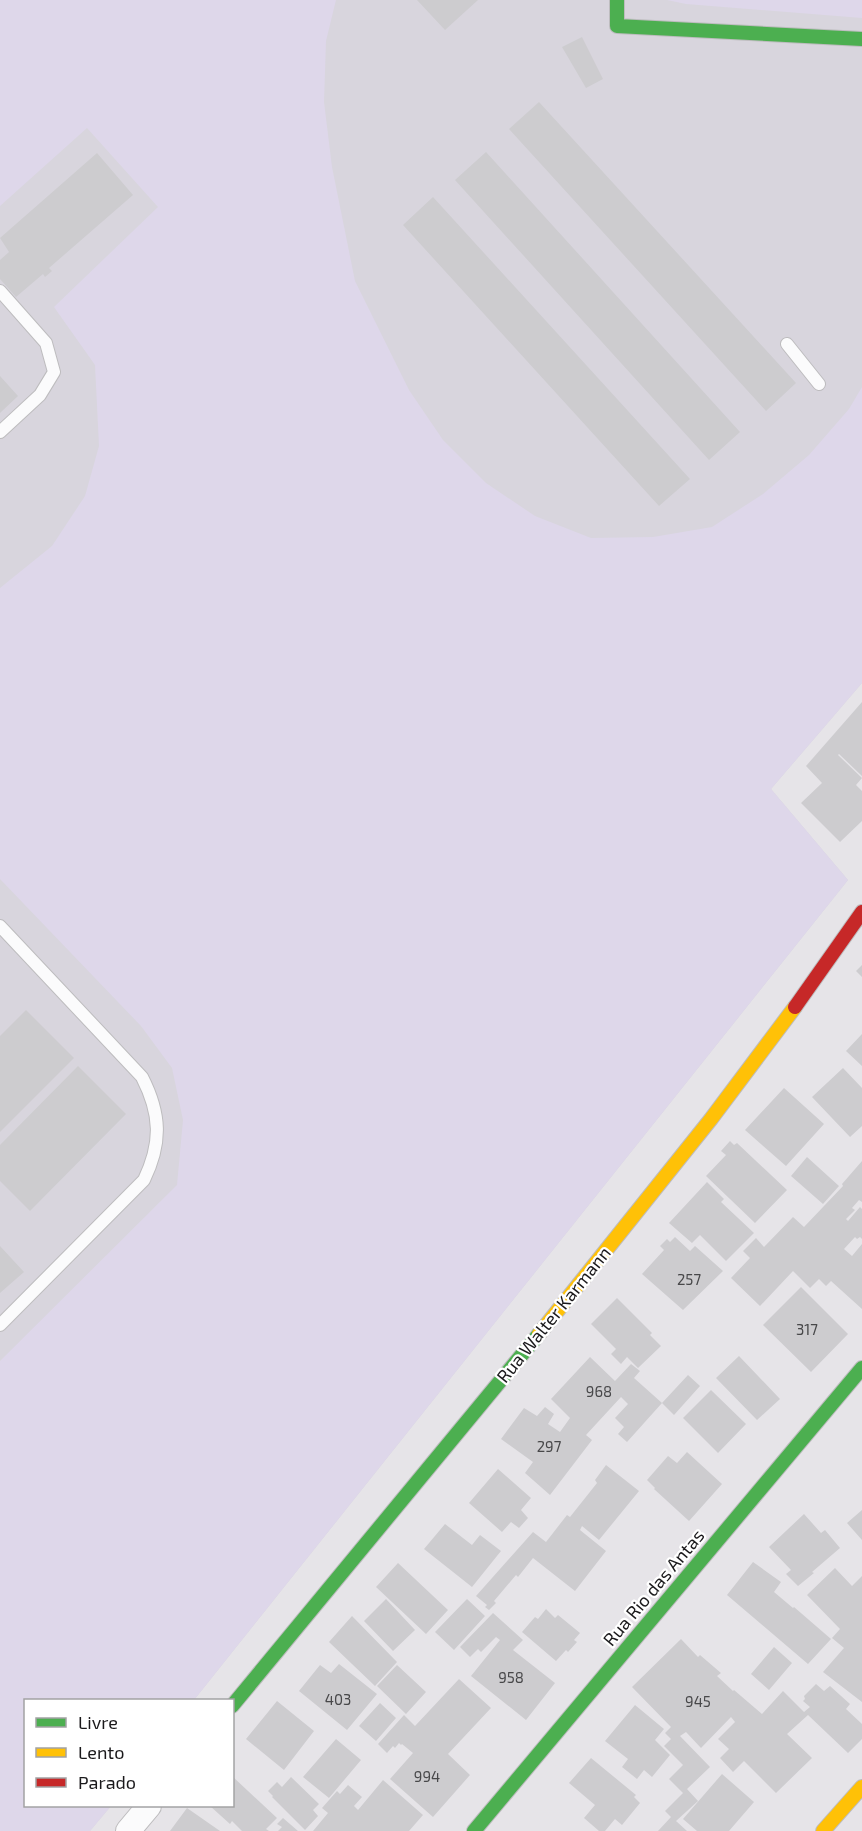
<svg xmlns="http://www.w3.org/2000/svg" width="862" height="1831" font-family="'Exo 2',sans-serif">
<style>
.built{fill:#d8d5dd}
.green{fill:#ded7ea}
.building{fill:#cdcccf}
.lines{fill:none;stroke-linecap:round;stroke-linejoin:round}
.lane-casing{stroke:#bdbcbe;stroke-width:14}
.street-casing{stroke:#bdbcbe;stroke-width:26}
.fast-casing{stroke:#bdbcbe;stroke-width:16}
.slow-casing{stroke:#bdbcbe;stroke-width:16}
.jam-casing{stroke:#bdbcbe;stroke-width:16}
.lane{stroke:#fbfbfc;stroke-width:12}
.street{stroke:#fbfbfc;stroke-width:24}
.fast{stroke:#4caf50;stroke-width:14}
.slow{stroke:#ffc107;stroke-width:14}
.jam{stroke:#c62828;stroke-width:14}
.labels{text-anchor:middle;stroke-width:4.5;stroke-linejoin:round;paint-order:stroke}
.number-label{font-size:15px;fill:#48484a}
.street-label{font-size:18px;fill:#1a191b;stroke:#fff}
</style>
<rect width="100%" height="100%" fill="#e6e4e8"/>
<!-- built -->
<path class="built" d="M0,0H862V683L771,789L848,880L194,1700H26V1806H111L90,1831H0Z"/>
<!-- green -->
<path class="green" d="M0,0H336L326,41L324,102L332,167L355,281L409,390L443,440L486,483L535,516L591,538L653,537L712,527L763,494L809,455L849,409L862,387V683L771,789L848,880L194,1700H26V1806H111L90,1831H0V1361L177,1185L183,1120L172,1068L141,1026L0,879V588L52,546L85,496L99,446L95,365L54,307L158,207L87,128L0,206Z
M667,0H862V18L686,4Z"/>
<!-- building -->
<path class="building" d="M417,0H478L445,30Z
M582,37L603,79L586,88L562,47Z
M539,102L796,383L766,411L509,129Z
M486,152L740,432L709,460L455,180Z
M97,153L133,195L49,268L52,271L45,277L43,274L16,297L0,279V260L9,252L0,238Z
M433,197L690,479L659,506L403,225Z
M0,376L18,396L0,413Z
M862,702V776L839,754L838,755L862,778L856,785L862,791V821L840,842L801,803L822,783L806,766Z
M862,965V977L856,971Z
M26,1010L74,1058L0,1132V1036Z
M862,1034V1066L846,1051Z
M78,1066L126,1114L30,1211L0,1181V1145Z
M843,1068L862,1088V1126L850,1137L812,1097Z
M784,1088L824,1124L786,1166L745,1130Z
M730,1141L734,1145L737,1143L787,1190L755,1223L706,1176L726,1155L721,1151Z
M807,1157L839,1186L823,1204L791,1176Z
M862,1161V1202L859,1200L852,1208L855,1210L846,1219L848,1221L860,1207L862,1209V1239L860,1237L857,1239L855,1237L844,1249L852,1256L862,1244V1309L831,1281L826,1286L819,1279L810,1288L793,1271L760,1306L731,1278L750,1258L743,1251L756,1238L764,1247L793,1217L804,1227L843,1186L842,1184Z
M707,1182L724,1199L721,1202L754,1233L726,1261L700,1235L692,1243L669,1223Z
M675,1237L690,1251L695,1246L723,1271L683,1310L642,1274L664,1250L660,1246L667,1239L670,1242Z
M0,1246L24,1272L0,1293Z
M801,1287L848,1334L811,1372L763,1325Z
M617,1298L652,1333L650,1335L661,1346L638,1368L627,1357L621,1364L611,1354L616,1349L591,1324Z
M739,1356L780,1399L757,1420L716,1378Z
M590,1357L615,1381L631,1364L640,1371L634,1378L662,1403L627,1442L618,1434L624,1427L615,1418L628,1404L621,1397L586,1435L592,1440L550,1495L525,1473L533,1462L501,1439L524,1408L537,1416L545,1407L554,1414L548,1424L560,1432L570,1418L551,1399Z
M688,1375L700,1386L674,1415L662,1403Z
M711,1390L746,1424L718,1453L683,1418Z
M687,1452L722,1484L689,1521L654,1489L655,1488L647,1480L668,1456L677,1463Z
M606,1465L639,1491L599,1540L582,1526L580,1530L606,1551L575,1591L533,1558L518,1577L516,1575L494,1601L496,1603L489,1610L485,1607L487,1605L476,1596L533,1532L546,1542L567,1515L570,1517L597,1483L595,1480Z
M498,1469L531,1498L521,1510L528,1518L519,1528L511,1522L502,1532L469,1503Z
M862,1510V1540L847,1523Z
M804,1514L821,1533L825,1530L840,1548L812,1572L814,1573L798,1586L786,1574L791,1570L769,1547Z
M445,1524L472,1545L480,1535L501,1551L472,1587L424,1549Z
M753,1562L781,1582L774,1592L793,1608L794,1607L831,1639L808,1664L727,1595Z
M398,1563L448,1610L426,1634L376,1587Z
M835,1568L852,1586L862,1576V1702L823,1672L844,1648L832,1638L840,1629L807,1595Z
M386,1599L415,1630L393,1651L364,1621Z
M467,1599L485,1616L454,1650L435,1632Z
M546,1609L555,1618L558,1615L580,1633L574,1640L577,1642L568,1652L566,1650L556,1661L522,1632L535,1617L538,1619Z
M493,1613L523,1640L513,1650L555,1683L526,1720L471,1676L500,1640L496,1637L481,1652L478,1649L470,1657L460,1647Z
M352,1616L397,1662L375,1686L329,1642Z
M681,1639L698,1657L700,1655L721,1673L717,1676L733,1691L734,1690L762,1714L783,1691L804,1712L810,1707L803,1701L805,1699L804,1696L816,1684L824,1691L830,1686L850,1704L846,1709L862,1724V1739L848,1753L808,1715L787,1734L812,1758L776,1793L744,1761L733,1772L720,1758L729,1749L718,1739L735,1722L731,1717L701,1748L686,1732L680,1736L710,1767L687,1789L698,1801L676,1821L687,1831H658L671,1817L665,1811L683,1793L669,1779L683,1765L664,1746L671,1739L665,1733L671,1727L632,1687Z
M774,1647L792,1663L769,1690L751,1674Z
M339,1664L377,1694L347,1730L299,1691L320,1665L331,1673Z
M397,1665L426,1692L406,1714L377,1686Z
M459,1679L491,1708L448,1754L470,1775L433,1817L390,1779L413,1753L402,1744L401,1745L399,1743L395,1748L393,1746L387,1753L378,1744L404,1715L415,1726Z
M277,1701L314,1731L284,1770L246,1739Z
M380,1703L396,1718L376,1741L359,1726Z
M635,1705L664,1729L655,1740L670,1755L652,1777L644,1770L637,1779L622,1767L628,1759L605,1741Z
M336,1739L361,1760L329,1798L303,1777Z
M591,1758L636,1795L634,1797L640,1803L622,1825L615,1819L605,1831H599L584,1818L595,1805L569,1783Z
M722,1774L754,1802L729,1831H697L683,1819Z
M232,1776L277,1818L266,1829L269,1831H242L232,1821L230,1824L210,1806H232Z
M291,1777L319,1804L313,1810L318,1816L305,1830L272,1797L273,1796L268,1791L277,1782L282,1787Z
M383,1780L423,1815L409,1831H313L328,1813L322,1808L337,1791L340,1794L348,1785L362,1797L354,1806L358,1810Z
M187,1808L220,1831H170Z
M283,1818L298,1831H278L282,1827L277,1824Z"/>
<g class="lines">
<!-- lane casing -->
<g class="lane-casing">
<path id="lane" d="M0,291L46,343L54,372L40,395L0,432
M787,344L819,384
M0,926L142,1077C161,1114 162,1143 144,1180L0,1325"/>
</g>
<!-- street casing -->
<g class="street-casing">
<path id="street" d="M128,1831L149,1806"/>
</g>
<!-- fast casing -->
<g class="fast-casing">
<path id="fast" d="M617,0V26L862,39
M232,1706L539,1334
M474,1831L862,1368"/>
</g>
<!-- slow casing -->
<g class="slow-casing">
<path id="slow" d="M539,1334L711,1119L795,1007
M823,1831L862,1787"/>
</g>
<!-- jam casing -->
<g class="jam-casing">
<path id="jam" d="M795,1007L862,912"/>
</g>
<!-- lane -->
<use href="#lane" class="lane"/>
<!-- street -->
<use href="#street" class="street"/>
<!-- fast -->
<use href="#fast" class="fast"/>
<!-- slow -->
<use href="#slow" class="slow"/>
<!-- jam -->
<use href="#jam" class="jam"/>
</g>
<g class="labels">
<!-- number labels -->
<g class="number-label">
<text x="689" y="1285">257</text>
<text x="807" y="1335">317</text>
<text x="599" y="1397">968</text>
<text x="549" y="1452">297</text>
<text x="511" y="1683">958</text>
<text x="338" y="1705">403</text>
<text x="698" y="1707">945</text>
<text x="427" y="1782">994</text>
</g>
<!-- street labels -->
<g class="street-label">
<text transform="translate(554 1315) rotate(-51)" y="6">Rua Walter Karmann</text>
<text transform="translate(654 1588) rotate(-50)" y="6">Rua Rio das Antas</text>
</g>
</g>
<!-- legend -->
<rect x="24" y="1699" width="210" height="108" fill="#ffffff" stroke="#a3a3a4" stroke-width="1.5"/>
<rect x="36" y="1718" width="30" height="9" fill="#4caf50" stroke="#a3a3a4" stroke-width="1.5"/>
<text x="78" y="1729" font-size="18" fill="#1a191b">Livre</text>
<rect x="36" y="1748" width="30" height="9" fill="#ffc107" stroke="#a3a3a4" stroke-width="1.5"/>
<text x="78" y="1759" font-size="18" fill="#1a191b">Lento</text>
<rect x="36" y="1778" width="30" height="9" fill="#c62828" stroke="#a3a3a4" stroke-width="1.5"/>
<text x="78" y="1789" font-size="18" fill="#1a191b">Parado</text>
</svg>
